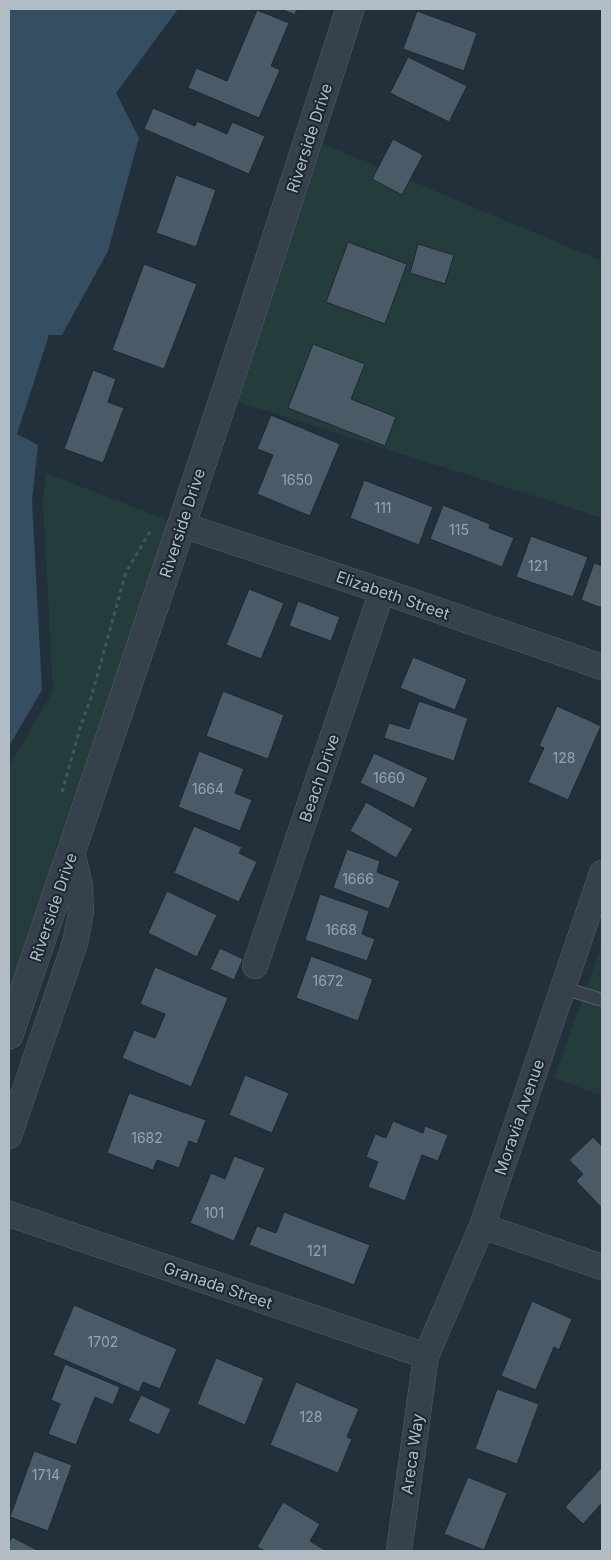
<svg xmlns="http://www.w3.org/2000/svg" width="611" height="1560" font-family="Inter,sans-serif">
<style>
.green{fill:#243c3b}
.water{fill:#364e62}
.building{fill:#4a5a67;stroke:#1d2832}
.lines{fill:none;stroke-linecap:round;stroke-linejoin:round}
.service-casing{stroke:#545f69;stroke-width:14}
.minor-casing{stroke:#545f69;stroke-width:26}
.tertiary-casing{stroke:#545f69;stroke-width:29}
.path{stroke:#425858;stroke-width:3;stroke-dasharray:4 4;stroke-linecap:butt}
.service{stroke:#36414b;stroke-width:12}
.minor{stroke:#36414b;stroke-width:25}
.tertiary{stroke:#36414b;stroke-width:28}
.labels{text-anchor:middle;stroke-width:4;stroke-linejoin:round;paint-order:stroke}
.number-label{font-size:14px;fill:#97a4af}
.street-label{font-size:16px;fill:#b1bcc7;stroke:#1b2630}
</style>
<rect width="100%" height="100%" fill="#22303b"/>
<!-- green -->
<path class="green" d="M323,144L602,261V518L236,401Z
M46,473L170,521L62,841L56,844L58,852L9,997V766L53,691L43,500Z
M602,945V1096L554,1078Z"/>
<!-- water -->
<path class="water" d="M9,9H178L116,93L139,138L108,251L62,335H49L17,434L38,445L32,501L42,690L9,746Z"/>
<!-- building -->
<path class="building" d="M281,9H297L295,15Z
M257,10L289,23L271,66L280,70L259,118L188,88L196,68L227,81Z
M417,11L477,33L464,71L403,49Z
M408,57L467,86L449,122L390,93Z
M153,108L195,126L197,121L227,134L232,122L265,136L249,174L144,129Z
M393,139L423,155L402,195L372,179Z
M176,175L216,190L196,247L156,233Z
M348,242L407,264L385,324L326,302Z
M418,244L454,255L445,284L410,273Z
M144,264L197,284L164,369L112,350Z
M313,344L365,364L351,399L396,417L385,446L288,408Z
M93,370L116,379L108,402L124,408L103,463L64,449Z
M271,415L340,444L310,516L257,494L273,455L257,449Z
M364,480L433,507L419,545L350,518Z
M443,505L490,524L489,528L514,538L502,567L430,539Z
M531,536L588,557L573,597L516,577Z
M594,563L602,566V608L581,600Z
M249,589L284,603L261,659L226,645Z
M298,601L340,617L331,641L289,626Z
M413,657L467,679L455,710L400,688Z
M223,691L284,715L268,759L206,736Z
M419,701L468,718L454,761L384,738L389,723L409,729Z
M557,706L601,726L568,800L528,782L544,748L539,746Z
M199,751L244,769L235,793L252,800L240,831L178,807Z
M374,753L428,778L414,808L360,783Z
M366,802L413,829L396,858L350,831Z
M194,826L242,847L239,853L257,862L239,902L174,873Z
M347,849L380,861L377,872L400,881L389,909L333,888Z
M167,891L217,915L197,957L148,933Z
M320,894L369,911L362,934L375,939L367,961L305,940Z
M220,948L243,959L234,980L210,969Z
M311,956L373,979L358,1021L296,998Z
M155,967L228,998L191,1087L122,1058L134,1030L155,1038L165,1014L140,1004Z
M245,1075L289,1093L272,1133L229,1115Z
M129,1093L206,1120L197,1144L189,1141L179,1168L157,1160L153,1170L107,1153Z
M393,1121L423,1133L425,1126L448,1135L438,1161L422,1155L405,1201L368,1187L378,1162L366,1157L375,1134L386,1138Z
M593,1137L602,1146V1208L576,1181L583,1174L569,1160Z
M234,1156L265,1168L234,1241L190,1223L211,1173L225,1179Z
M284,1212L370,1245L354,1285L249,1245L257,1226L276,1233Z
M532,1301L572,1319L559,1350L554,1347L536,1390L501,1376Z
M74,1305L177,1349L160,1389L143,1382L139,1392L53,1355Z
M216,1358L264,1378L245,1425L197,1404Z
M65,1364L120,1387L113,1405L95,1397L76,1445L48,1434L60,1404L51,1400Z
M296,1382L359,1409L347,1437L352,1439L338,1473L270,1445Z
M497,1389L539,1404L517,1464L475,1449Z
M141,1395L171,1409L159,1435L128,1421Z
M34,1451L72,1465L48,1531L10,1517Z
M602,1467V1503L583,1524L565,1507Z
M468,1477L507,1493L484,1550L444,1534Z
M283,1502L320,1524L310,1541L326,1551H265L257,1547Z
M12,1537L39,1551H9V1543Z"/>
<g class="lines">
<!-- service casing -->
<g class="service-casing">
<path id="service" d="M563,988L602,1000"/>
</g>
<!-- minor casing -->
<g class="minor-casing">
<path id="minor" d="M182,525L382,591L602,667
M255,966L382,591
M9,1136L75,943L81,912L80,886L72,851
M9,1214L426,1356
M482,1226L602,1267
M399,1551L426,1356L482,1226L602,873"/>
</g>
<!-- tertiary casing -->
<g class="tertiary-casing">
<path id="tertiary" d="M9,1035C125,694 241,353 350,9"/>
</g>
<!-- path -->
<path class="path" d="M62,792L80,728L91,698L126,572L151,530"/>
<!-- service -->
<use href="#service" class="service"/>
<!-- minor -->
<use href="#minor" class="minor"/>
<!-- tertiary -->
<use href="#tertiary" class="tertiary"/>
</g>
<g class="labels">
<!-- number labels -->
<g class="number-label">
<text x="297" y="485">1650</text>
<text x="383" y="513">111</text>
<text x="459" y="535">115</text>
<text x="538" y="571">121</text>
<text x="564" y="763">128</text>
<text x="389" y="783">1660</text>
<text x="208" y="794">1664</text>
<text x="358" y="884">1666</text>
<text x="341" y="935">1668</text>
<text x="328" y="986">1672</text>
<text x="147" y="1143">1682</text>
<text x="214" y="1218">101</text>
<text x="317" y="1256">121</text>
<text x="103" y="1347">1702</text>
<text x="311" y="1422">128</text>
<text x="46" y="1480">1714</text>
</g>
<!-- street labels -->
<g class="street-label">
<text transform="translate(309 138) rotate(-72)" y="6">Riverside Drive</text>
<text transform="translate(182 523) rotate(-72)" y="6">Riverside Drive</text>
<text transform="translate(393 595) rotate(19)" y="6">Elizabeth Street</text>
<text transform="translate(319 778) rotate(-71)" y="6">Beach Drive</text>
<text transform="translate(53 907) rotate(-71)" y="6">Riverside Drive</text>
<text transform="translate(519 1117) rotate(-71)" y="6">Moravia Avenue</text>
<text transform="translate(218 1285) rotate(19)" y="6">Granada Street</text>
<text transform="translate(412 1454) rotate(-82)" y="6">Areca Way</text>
</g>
</g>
<!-- border -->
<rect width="611" height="1560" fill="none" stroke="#b1bcc7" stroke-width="20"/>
</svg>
